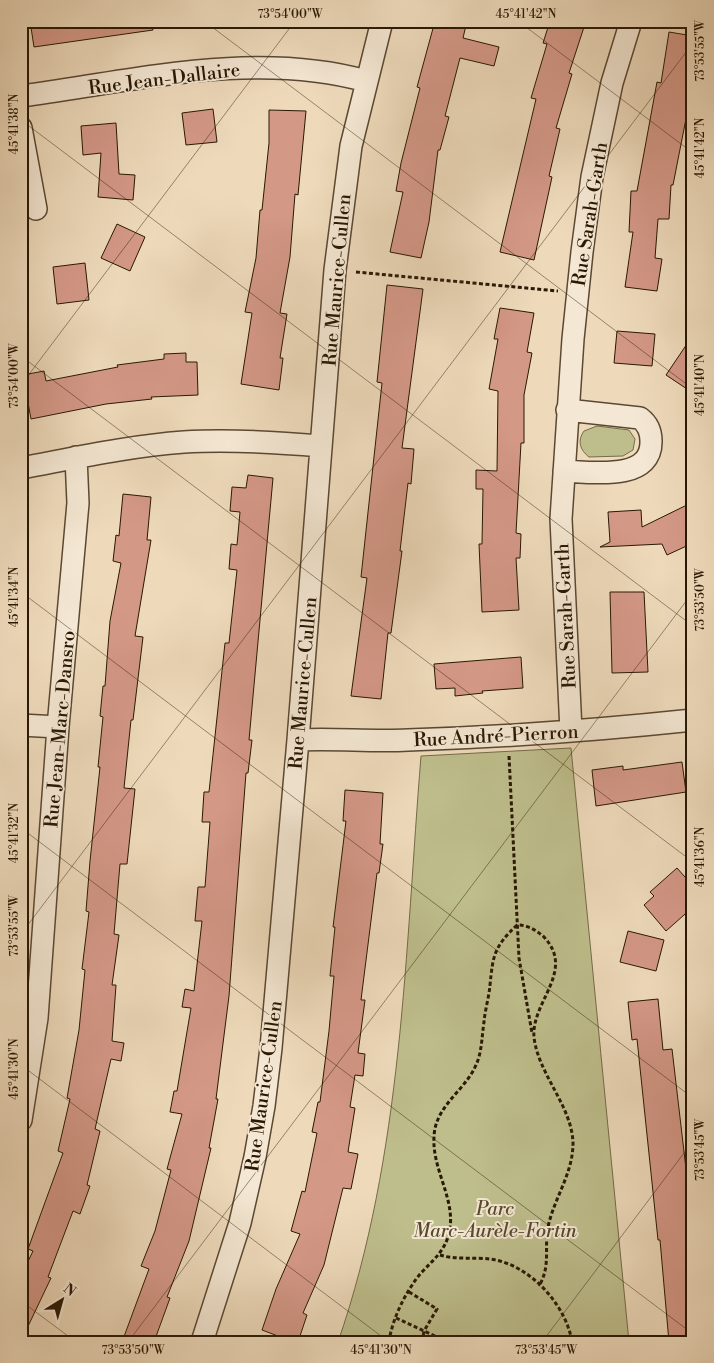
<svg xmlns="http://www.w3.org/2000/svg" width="714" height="1363" font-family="'Libre Bodoni',serif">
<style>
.green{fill:#bebe8c;stroke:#746b48}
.building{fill:#d49887;stroke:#291804}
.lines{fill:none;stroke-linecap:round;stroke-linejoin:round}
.minor-casing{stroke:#5a4832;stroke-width:24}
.path{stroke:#291804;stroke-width:3;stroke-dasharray:4 2.5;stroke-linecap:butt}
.minor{stroke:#f4e7d3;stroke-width:21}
.ticks{fill:none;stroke:#291804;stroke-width:1;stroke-opacity:0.45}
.labels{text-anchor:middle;stroke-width:4;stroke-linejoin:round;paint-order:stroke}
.street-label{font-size:19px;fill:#291804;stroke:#f4e7d3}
.park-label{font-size:19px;font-style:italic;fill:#564a2d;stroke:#f4e7d3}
.neatline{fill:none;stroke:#291804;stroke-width:2}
.ticks-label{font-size:12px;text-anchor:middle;fill:#291804}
</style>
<rect width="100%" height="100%" fill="#eedabb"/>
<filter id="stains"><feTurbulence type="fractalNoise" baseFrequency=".004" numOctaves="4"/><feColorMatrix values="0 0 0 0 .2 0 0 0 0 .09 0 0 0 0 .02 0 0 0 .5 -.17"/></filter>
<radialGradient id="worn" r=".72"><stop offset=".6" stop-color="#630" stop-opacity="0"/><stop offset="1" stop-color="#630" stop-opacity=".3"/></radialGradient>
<!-- green -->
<path class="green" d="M597,426L629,430L635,439L633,450L623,456L589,457C580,450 577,441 584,431Z
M571,748L629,1342H338C403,1154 405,952 421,756Z"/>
<!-- building -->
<path class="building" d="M30,21H152L153,30L34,47Z
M435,21H467L463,38L499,47L494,66L460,58L445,116L449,117L440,150H438L429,222L421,258L390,252L403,192L396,191L401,163L420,88L417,87Z
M550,21H586L569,73L572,74L556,128L560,129L549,176L552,177L534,260L500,252L536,99L531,98L547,44L543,43Z
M669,32L693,36V83L673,185H671L669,219H658L655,258L662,259L657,291L625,287L633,232H629L631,191H637L657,82L661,83Z
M213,109L217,142L186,145L182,113Z
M269,110L306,111L298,195L295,194L290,257L280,313L287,314L280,358H283L279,390L241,384L252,313L245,312L256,258L260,210H262L269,143Z
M116,123L119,174L135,175L133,200L98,197L101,153L83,155L81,126Z
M117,224L145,237L130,271L101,258Z
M85,263L89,300L57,304L53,267Z
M387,285L423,289L402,448L414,449L411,484L408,483L400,551H402L391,633H388L381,699L351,696L367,578L361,577L382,383L377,382Z
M500,308L534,313L527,352L532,353L524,395V443H521L516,533L521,534L520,558H516L519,610L482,612L479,544H482L483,489H476V470L497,471L498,391L489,389L498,339H494Z
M617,331L655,334L652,366L614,363Z
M693,335V393L666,375Z
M186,353V362H197L198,395L151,397L152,399L106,404L31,419L23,375L44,371L46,381L118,367L117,365L164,359V354Z
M248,475L273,478L249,740H252L248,773H246L229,996L216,1099H218L209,1148H211L189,1241L167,1297L170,1298L154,1342H122L149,1269L141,1266L155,1231L171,1170L167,1169L182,1114L170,1112L174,1091H177L191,1008L182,1007L185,989L194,991L202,921H195L198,887H205L210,822H202L204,792H209L225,643H229L237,570L229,569L231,544L237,545L240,512L230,511L232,487L246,488Z
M123,494L151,497L147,540H151L135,636L143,637L133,720H131L124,788L135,789L127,864H120L114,934L119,935L112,985H116L112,1041L124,1043L121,1061L111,1059L95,1129L100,1131L87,1185L90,1186L80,1214L73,1211L48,1277L51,1278L21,1341V1276L33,1251L28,1249L63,1153L58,1151L70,1099L67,1098L79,1030L85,970L82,969L89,912L86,911L90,861L100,767H98L103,717L100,716L103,686H105L110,621L121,563L113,561L116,535L119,536Z
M693,502V543L667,555L662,544L600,547L610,542L608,512L641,510L642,527Z
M610,592H644L648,672L612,673Z
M521,657L523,688L482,691L483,693L455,696V688L436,689L434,664Z
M682,762L686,792L596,806L592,770L623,766V770Z
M345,790L383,793L380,844H383L379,873H377L361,1000H365L358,1053L365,1054L363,1076L355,1075L350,1107L355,1108L348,1152L358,1154L351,1189L343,1188L324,1265L303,1313L307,1315L298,1342H294L262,1330L276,1289L300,1234L291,1231L302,1191L305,1192L317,1133L312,1132L318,1102H320L329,1031L334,976H330L335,927H333L346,821H343Z
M677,868L693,886V907L666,931L644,905L654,896L650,892Z
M628,931L664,940L656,971L620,962Z
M658,999L663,1050L672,1049L690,1203L693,1232V1342H669L660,1240H658L637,1039L632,1040L628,1002Z"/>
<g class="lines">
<!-- minor casing -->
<g class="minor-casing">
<path id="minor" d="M21,96C133,81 255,50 366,81
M21,128L36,209
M21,468C75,458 129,446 184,442C230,439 275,442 321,446
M564,471C591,472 652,482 651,441C651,431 648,424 640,418L567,410
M21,725L58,727
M571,731L561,519L573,339L582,252L592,177L612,83L631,21
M298,740C335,738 371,742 408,740C503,737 598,730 693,720
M21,1120L37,1018L58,727L78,503L76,457
M202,1342L240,1223L255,1157L264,1106L271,1048L298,740L335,270L351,146L382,21"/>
</g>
<!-- path -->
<path class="path" d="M356,272L558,291
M509,756L519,958L532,1033
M440,1255C455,1260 474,1257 490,1259C529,1264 566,1304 572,1342
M409,1292L437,1309L424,1331L422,1342
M396,1318L448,1342
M389,1342C392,1319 406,1291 421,1273C433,1260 444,1252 449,1234C457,1200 432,1171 434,1137C435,1104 468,1090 478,1060C482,1048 482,1035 484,1022C485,1010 489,997 490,985C493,955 494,947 517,925C528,925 536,930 544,937C576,971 531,1002 534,1037C538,1074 572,1106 573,1143C573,1174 554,1198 548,1227C544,1248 551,1266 539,1286"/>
<!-- minor -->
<use href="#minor" class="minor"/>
</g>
<!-- ticks -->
<path class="ticks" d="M204,21L693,389M518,21L693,153M21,120L693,626M21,356L693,862M21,385L295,21M21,592L693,1098M21,828L693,1334M21,934L693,43M21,1065L389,1342M21,1301L76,1342M128,1342L693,592M542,1342L693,1141"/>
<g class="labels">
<!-- street labels -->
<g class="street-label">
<text transform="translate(164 78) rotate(-7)" y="7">Rue Jean-Dallaire</text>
<text transform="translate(589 214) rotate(-81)" y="7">Rue Sarah-Garth</text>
<text transform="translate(336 280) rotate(-85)" y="7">Rue Maurice-Cullen</text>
<text transform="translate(565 616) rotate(-93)" y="7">Rue Sarah-Garth</text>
<text transform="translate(302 683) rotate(-85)" y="7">Rue Maurice-Cullen</text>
<text transform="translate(59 729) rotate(-85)" y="7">Rue Jean-Marc-Dansro</text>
<text transform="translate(496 735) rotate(-3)" y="7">Rue André-Pierron</text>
<text transform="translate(263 1086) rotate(-82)" y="7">Rue Maurice-Cullen</text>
</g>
<!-- park labels -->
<g class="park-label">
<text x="495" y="1215">Parc<tspan x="495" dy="22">Marc-Aurèle-Fortin</tspan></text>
</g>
</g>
<!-- margin -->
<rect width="714" height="1363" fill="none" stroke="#eedabb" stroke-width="55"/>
<!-- north arrow -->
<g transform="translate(62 1300) rotate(37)" stroke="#f4e7d3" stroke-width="4" paint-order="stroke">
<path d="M0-4L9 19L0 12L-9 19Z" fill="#291804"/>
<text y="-8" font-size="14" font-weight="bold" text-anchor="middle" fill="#291804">N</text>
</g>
<rect x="28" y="28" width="658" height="1308" class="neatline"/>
<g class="ticks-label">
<text x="290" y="18">73°54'00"W</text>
<text x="526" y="18">45°41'42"N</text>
<text transform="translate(700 51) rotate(-90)" y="4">73°53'55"W</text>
<text transform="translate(14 124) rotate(-90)" y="4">45°41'38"N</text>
<text transform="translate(700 148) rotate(-90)" y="4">45°41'42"N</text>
<text transform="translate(14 376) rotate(-90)" y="4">73°54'00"W</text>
<text transform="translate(700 385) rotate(-90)" y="4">45°41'40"N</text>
<text transform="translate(14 597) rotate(-90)" y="4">45°41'34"N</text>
<text transform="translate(700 600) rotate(-90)" y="4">73°53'50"W</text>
<text transform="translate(14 833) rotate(-90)" y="4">45°41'32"N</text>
<text transform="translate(700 857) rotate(-90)" y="4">45°41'36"N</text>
<text transform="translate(14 926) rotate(-90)" y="4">73°53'55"W</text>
<text transform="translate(14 1069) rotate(-90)" y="4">45°41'30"N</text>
<text transform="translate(700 1150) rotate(-90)" y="4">73°53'45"W</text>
<text x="133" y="1354">73°53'50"W</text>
<text x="381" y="1354">45°41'30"N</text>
<text x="546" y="1354">73°53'45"W</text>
</g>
<rect width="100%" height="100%" filter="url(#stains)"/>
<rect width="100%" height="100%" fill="url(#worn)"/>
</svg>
